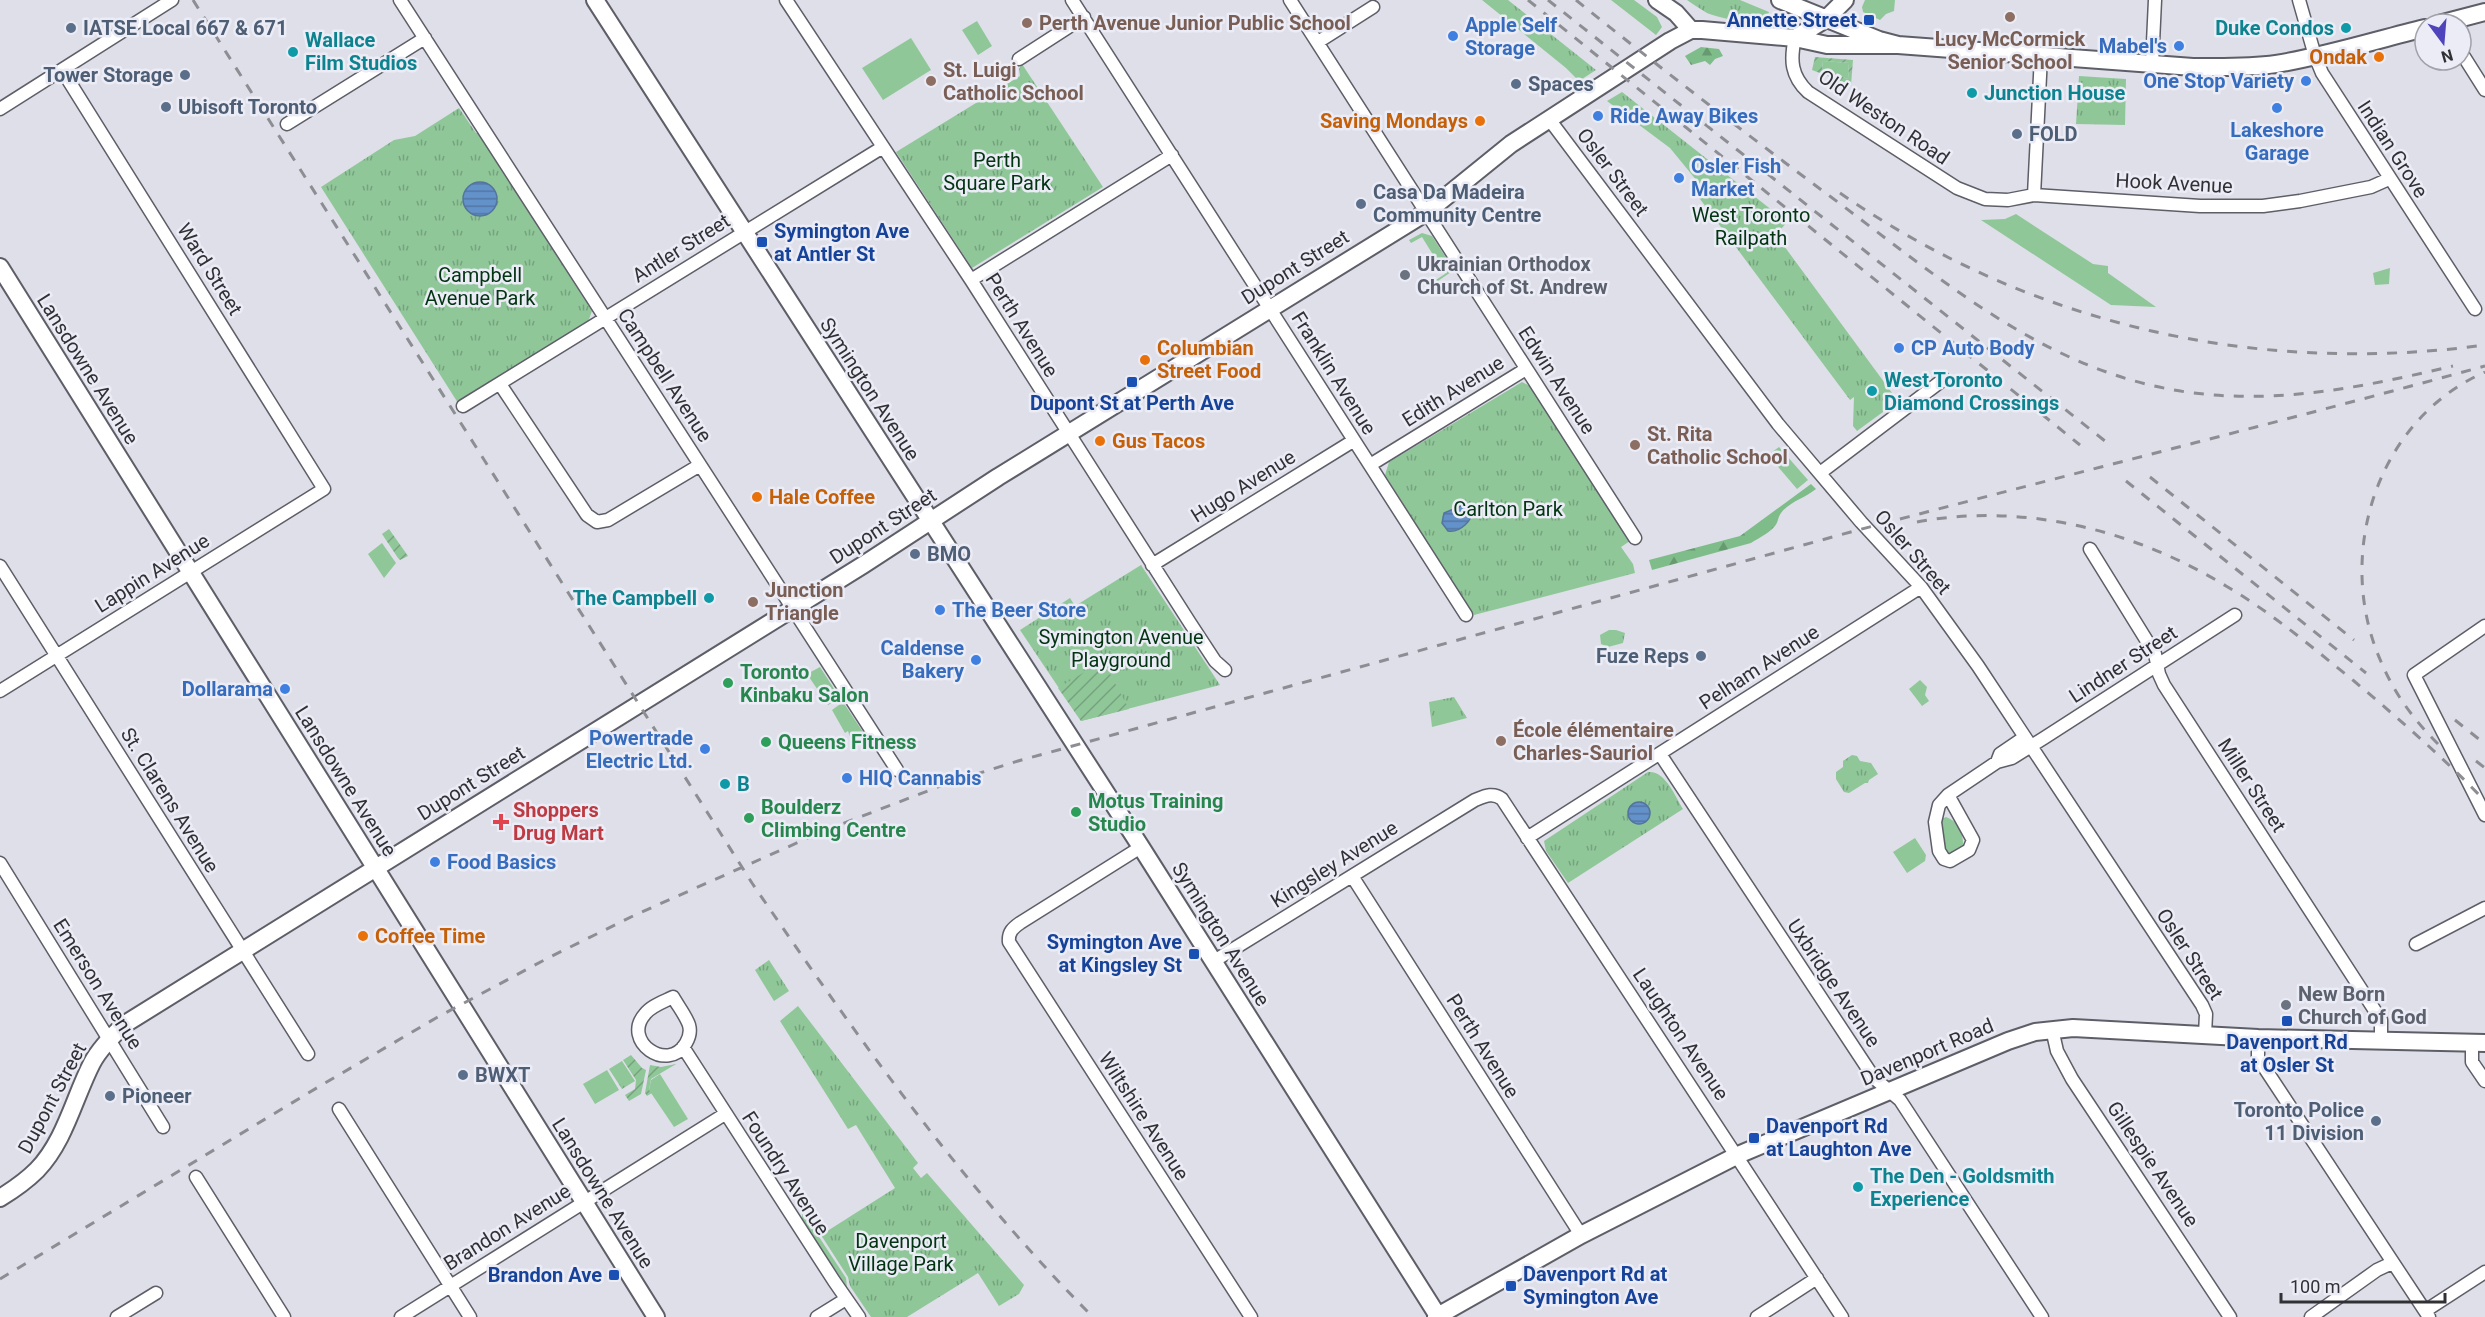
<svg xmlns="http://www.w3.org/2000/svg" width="2485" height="1317" font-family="Roboto,sans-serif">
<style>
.grass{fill:#90c799}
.forest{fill:url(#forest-firs)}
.park{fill:url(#park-tufts)}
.garden{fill:url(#garden-furrows);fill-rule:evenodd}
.water{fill:url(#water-rules);stroke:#54749d;stroke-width:1.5}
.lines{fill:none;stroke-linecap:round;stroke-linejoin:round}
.street-casing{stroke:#5d5e67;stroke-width:15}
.secondary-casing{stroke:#5d5e67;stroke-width:20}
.street{stroke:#fff;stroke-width:12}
.secondary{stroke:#fff;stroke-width:16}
.rail{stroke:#8d8d94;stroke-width:3;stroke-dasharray:10 10;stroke-linecap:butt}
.education-dot{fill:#8d6e63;stroke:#ebecf6;stroke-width:2}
.transit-dot{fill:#1a4fb4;stroke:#ebecf6;stroke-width:2}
.service-dot{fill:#5c6f8a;stroke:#ebecf6;stroke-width:2}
.culture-dot{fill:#0f9aa8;stroke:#ebecf6;stroke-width:2}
.shop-dot{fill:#3f7fe0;stroke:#ebecf6;stroke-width:2}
.food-dot{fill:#e8710a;stroke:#ebecf6;stroke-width:2}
.worship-dot{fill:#6b7280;stroke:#ebecf6;stroke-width:2}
.leisure-dot{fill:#2e9e5b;stroke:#ebecf6;stroke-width:2}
.health-dot{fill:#e0444e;stroke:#ebecf6;stroke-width:2}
.labels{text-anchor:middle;stroke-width:5;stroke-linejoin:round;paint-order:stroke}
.transit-label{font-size:20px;font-weight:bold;fill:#164399;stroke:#ebecf6;text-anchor:end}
.education-label{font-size:20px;font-weight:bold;fill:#785e54;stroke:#ebecf6;text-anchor:start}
.shop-label{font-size:20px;font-weight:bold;fill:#366cbe;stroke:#ebecf6;text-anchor:start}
.service-label{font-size:20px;font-weight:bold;fill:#4e5e75;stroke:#ebecf6;text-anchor:start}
.culture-label{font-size:20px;font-weight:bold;fill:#0d838f;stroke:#ebecf6;text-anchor:start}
.food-label{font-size:20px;font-weight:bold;fill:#c56008;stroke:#ebecf6;text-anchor:start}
.street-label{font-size:20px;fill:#313135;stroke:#ebecf6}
.park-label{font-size:20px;fill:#023412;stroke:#ebecf6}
.worship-label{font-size:20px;font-weight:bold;fill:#5b616d;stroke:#ebecf6;text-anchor:start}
.leisure-label{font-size:20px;font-weight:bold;fill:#27864d;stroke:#ebecf6;text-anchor:start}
.health-label{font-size:20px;font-weight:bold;fill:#be3a42;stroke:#ebecf6;text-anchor:start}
</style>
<defs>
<pattern id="forest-firs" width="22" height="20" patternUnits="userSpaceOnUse" patternTransform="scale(1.5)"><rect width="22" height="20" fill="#7ebd89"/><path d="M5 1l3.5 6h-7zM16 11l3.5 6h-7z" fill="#689a71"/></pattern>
<pattern id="park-tufts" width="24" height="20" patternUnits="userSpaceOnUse" patternTransform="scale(1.5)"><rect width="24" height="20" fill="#90c799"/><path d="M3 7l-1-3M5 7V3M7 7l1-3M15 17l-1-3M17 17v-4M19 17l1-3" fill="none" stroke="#76a27e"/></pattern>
<pattern id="garden-furrows" width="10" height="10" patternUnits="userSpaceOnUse" patternTransform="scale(1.5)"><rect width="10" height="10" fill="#90c799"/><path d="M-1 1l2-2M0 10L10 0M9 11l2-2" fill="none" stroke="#76a27e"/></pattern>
<pattern id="water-rules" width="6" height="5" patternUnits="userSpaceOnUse" patternTransform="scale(1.5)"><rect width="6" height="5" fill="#6391c9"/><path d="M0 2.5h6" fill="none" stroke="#5277a4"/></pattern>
</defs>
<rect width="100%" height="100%" fill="#dedfe8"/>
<!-- grass -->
<path class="grass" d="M1611,0H1634L1657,17L1662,27L1656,35Z
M1865,0H1895L1894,11L1886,14L1880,20L1863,12L1862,7Z
M977,21L992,46L978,55L962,30Z
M911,38L931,70L883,100L862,68Z
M1823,61L1849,63L1848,79L1822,69Z
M2016,214L2093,264L2108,266V273L2156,307L2111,305L1981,220L2005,219Z
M1422,233L1432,236L1454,270L1432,285L1431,283L1445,274L1422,237L1411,243L1409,240Z
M2390,268L2389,284L2375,285L2373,273Z
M1779,447L1808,480L1797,489L1768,455Z
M382,543L396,563L384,578L368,554Z
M820,667L840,698L828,705L807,674Z
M1920,680L1927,687L1925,695L1929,701L1922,706L1909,689Z
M843,702L863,732L851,740L848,731L845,733L832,710Z
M1946,817C1958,821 1964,834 1963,847L1950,856L1946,855L1939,820Z
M1915,838L1926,855L1925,861L1907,873L1893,852Z
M607,1070L619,1090L595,1104L583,1084Z
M660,1074L688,1119L674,1127L649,1090L651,1080Z
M802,1211L846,1278L847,1287L802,1221Z"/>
<!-- forest -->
<path class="forest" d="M1701,47L1719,49L1723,56L1715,59L1710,65L1705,61L1691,65L1685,56Z
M1811,484L1816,489C1805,498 1789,502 1781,513C1778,517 1778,523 1775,526C1769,533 1759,538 1751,543L1652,570L1649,560L1740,536Z"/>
<!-- park -->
<path class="park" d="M1482,0H1508L1596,70L1579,81L1566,68Z
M1687,0H1740L1769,12L1767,17L1785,23C1769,27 1723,20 1707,13C1700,9 1693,4 1687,0Z
M1022,64L1103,187L972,268L896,152L1020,76L1019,69Z
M2079,76L2126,79L2125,125L2076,124Z
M1622,92L1787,222L1776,235L1898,401L1857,431L1853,426L1854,397L1850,400L1700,199L1694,193L1702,187L1670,148L1607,101Z
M459,108L476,133H478L592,311L588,322L458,403L321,187L394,140L415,136Z
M1522,382L1532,387L1630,541L1621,547L1633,564L1635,573L1474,615L1385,475L1389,462Z
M1141,565L1220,685L1081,721L1020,630L1070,598L1075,606Z
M1609,630H1616L1625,633L1623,643L1608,647L1601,644L1600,635Z
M1454,697L1467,718L1432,727L1429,702Z
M1852,755L1857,756L1860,761L1871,763L1878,774L1869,780L1868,783H1865L1849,793L1844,792L1836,779V772L1843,767V761Z
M1648,772C1665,770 1675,796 1683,809L1568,883L1546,851L1544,841Z
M769,960L789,991L774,1001L755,970Z
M798,1006L918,1163L913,1168L921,1178L927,1173L1024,1285L1019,1294L999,1306L978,1273L907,1317H871L850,1286L848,1277L821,1235L895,1188L856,1125L848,1129L780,1021Z
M622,1061L635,1081L622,1089L609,1069Z"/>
<!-- garden -->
<path class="garden" d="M1815,57L1853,60L1851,85L1812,70ZM1823,61L1849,63L1848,79L1822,69Z
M389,529L408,556L400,560L398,558L382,534Z
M1103,661L1129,709L1081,721L1058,688Z
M631,1055L642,1068L646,1070L641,1094L629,1101L625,1095L635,1089L636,1080L623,1060Z
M676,1064L651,1079L649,1090L652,1093L647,1096L645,1093L650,1065L661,1067Z"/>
<!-- water -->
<path class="water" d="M463 199a17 17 0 1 1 34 0a17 17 0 1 1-34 0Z
M1463,505H1467L1472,508C1474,520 1460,533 1448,531L1442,523L1444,513Z
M1628 813a11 11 0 1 1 22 0a11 11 0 1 1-22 0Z"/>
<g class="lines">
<!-- street casing -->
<g class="street-casing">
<path id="street" d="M400,0L897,770
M786,0L971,280L1190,623L1215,661L1225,670
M1072,0L1466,615
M1290,0L1635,538
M2299,0L2315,56L2322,73L2475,309
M1795,38C1790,60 1791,76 1808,92L1957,188L1985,199L2008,200L2034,195L2200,206H2263L2300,201L2371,187L2389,179
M1318,42L1373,7
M2461,52L2485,90
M1019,59L1084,17
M2152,64L2155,0
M0,109L172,0
M1549,119L1778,424L1861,522L1921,587L1978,666L2202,1005L2206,1014L2205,1035
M287,124L425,38
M2034,195L2041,56
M971,280L1172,155
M500,384L587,515L597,522L608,520L700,465
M463,406L883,147
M1370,465L1526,369
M1820,473L1944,379
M2090,549L2155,654L2159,674L2164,685L2381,1020V1041
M1152,565L1353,441
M0,566L308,1054
M2485,626L2414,675L2485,815
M0,691L324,489L62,70
M1660,754L1874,1078L1900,1100L2042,1317
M1997,762L2000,754L2025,737
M1948,795L1973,840L1969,850L1950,861L1944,859L1939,851L1935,822L1939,805L1948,795L1997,762L2012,758L2044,738L2235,615
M1527,838L1921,587
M1141,847L1020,923C1013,928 1008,932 1009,942L1251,1317
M0,863L163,1127
M1352,876L1581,1235
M2416,944L2485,908
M1214,961L1475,800C1485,796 1493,792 1502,799L1842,1317
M673,997C678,1006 686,1016 689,1025C691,1032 689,1038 686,1043C668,1074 621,1041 645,1014C651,1006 663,1002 673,997Z
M2052,1029L2057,1051L2072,1079L2230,1317
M2258,1038V1058L2429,1317
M2472,1043V1062L2485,1081
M683,1047L834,1281L859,1317
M339,1109L470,1317
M196,1177L284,1317
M2425,1311L2485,1272
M117,1317L156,1293
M401,1317L725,1114
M817,1317L846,1299
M1757,1317L1817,1278
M2311,1317L2377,1270L2392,1263"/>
</g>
<!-- secondary casing -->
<g class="secondary-casing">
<path id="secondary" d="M595,0L1141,847L1438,1316
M1657,0L1676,13L1691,30
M1780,0L1879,40L1898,45L2193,67C2221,67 2248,68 2276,64C2326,56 2376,40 2425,28
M2439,24L2485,12
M1795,38L1826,19L1845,0
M0,267L656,1317
M0,1198C13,1190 26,1181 37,1170C65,1141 74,1098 92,1063C100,1048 112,1036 125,1024L863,565L998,477L1427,212L1511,144L1670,41L1691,30H1702L1795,38L1827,45H1898
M1436,1317L1581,1235L1738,1155L2008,1041L2035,1032L2073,1028L2258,1038L2485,1043"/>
</g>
<!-- street -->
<use href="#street" class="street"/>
<!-- secondary -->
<use href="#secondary" class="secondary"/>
<!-- rail -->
<path class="rail" d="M193,0L752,883C855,1034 963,1187 1093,1317
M1528,0L2080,445
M1548,0L2105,441
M1576,0C1660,68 1745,133 1831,197C1944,281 2049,375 2194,393C2282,404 2368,386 2453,366
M1840,193C2031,325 2255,376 2485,345
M2150,477L2354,640
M2126,481L2366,673
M1917,522C2024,502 2134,530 2226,586C2272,613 2313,648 2354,681C2399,719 2444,758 2485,801
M2455,720L2485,744
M2438,744C2415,721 2396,696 2383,666C2333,560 2374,421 2485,372
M2476,761L2485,768
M0,1279L320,1086L436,1018L548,958L635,915L826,830L951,782L1018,761L1858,530C2067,475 2277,423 2485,366"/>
</g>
<!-- markers -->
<g class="education-dot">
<circle cx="2010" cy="17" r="6"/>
<circle cx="1027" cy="23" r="6"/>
<circle cx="931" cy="81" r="6"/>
<circle cx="1635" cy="445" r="6"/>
<circle cx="753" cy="602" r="6"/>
<circle cx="1501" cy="741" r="6"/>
</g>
<g class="transit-dot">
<rect x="1863" y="14" width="12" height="12" rx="3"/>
<rect x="756" y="236" width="12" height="12" rx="3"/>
<rect x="1126" y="376" width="12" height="12" rx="3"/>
<rect x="1188" y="948" width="12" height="12" rx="3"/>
<rect x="2281" y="1015" width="12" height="12" rx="3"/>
<rect x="1748" y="1132" width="12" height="12" rx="3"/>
<rect x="608" y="1269" width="12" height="12" rx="3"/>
<rect x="1505" y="1280" width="12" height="12" rx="3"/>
</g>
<g class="service-dot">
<circle cx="71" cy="28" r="6"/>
<circle cx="185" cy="75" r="6"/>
<circle cx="1516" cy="84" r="6"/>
<circle cx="166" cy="107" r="6"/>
<circle cx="2017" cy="134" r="6"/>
<circle cx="1361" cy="204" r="6"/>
<circle cx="915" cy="554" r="6"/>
<circle cx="1701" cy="656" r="6"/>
<circle cx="463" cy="1075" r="6"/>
<circle cx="110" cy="1096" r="6"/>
<circle cx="2376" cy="1121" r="6"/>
</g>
<g class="culture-dot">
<circle cx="2346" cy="28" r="6"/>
<circle cx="293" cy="52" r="6"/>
<circle cx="1972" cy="93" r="6"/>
<circle cx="1872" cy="391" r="6"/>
<circle cx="709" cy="598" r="6"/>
<circle cx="725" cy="784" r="6"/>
<circle cx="1858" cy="1187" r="6"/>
</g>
<g class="shop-dot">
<circle cx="1453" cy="36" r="6"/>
<circle cx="2179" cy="46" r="6"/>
<circle cx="2306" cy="81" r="6"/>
<circle cx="2277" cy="108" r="6"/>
<circle cx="1598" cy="116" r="6"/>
<circle cx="1679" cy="178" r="6"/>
<circle cx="1899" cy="348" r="6"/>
<circle cx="940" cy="610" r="6"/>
<circle cx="976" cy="660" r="6"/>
<circle cx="285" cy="689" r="6"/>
<circle cx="705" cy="749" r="6"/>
<circle cx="847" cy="778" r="6"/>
<circle cx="435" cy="862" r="6"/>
</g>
<g class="food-dot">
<circle cx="2379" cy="57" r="6"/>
<circle cx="1480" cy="121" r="6"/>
<circle cx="1145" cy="360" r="6"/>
<circle cx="1100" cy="441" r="6"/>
<circle cx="757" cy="497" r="6"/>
<circle cx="363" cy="936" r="6"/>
</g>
<g class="worship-dot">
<circle cx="1405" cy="275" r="6"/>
<circle cx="2286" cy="1005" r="6"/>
</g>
<g class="leisure-dot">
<circle cx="728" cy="683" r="6"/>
<circle cx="766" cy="742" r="6"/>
<circle cx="1076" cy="812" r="6"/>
<circle cx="749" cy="818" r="6"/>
</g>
<path class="health-dot" d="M498 813h6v6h6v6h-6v6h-6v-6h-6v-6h6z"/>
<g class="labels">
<!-- transit labels -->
<g class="transit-label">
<text x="1857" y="27">Annette Street</text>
<text x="774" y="238" text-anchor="start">Symington Ave<tspan x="774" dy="23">at Antler St</tspan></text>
<text x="1132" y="410" text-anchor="middle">Dupont St at Perth Ave</text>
<text x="1182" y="949">Symington Ave<tspan x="1182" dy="23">at Kingsley St</tspan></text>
<text x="2287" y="1049" text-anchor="middle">Davenport Rd<tspan x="2287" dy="23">at Osler St</tspan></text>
<text x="1766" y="1133" text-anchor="start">Davenport Rd<tspan x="1766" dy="23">at Laughton Ave</tspan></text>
<text x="1523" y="1281" text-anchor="start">Davenport Rd at<tspan x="1523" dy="23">Symington Ave</tspan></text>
<text x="602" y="1282">Brandon Ave</text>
</g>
<!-- education labels -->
<g class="education-label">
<text x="1039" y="30">Perth Avenue Junior Public School</text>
<text x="2010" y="46" text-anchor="middle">Lucy McCormick<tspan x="2010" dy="23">Senior School</tspan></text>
<text x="943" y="77">St. Luigi<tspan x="943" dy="23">Catholic School</tspan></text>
<text x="1647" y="441">St. Rita<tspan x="1647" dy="23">Catholic School</tspan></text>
<text x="765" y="597">Junction<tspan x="765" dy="23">Triangle</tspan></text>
<text x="1513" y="737">École élémentaire<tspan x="1513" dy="23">Charles-Sauriol</tspan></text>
</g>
<!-- shop labels -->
<g class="shop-label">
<text x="1465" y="32">Apple Self<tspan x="1465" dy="23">Storage</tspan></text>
<text x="2167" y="53" text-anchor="end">Mabel's</text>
<text x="2294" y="88" text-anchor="end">One Stop Variety</text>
<text x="1610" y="123">Ride Away Bikes</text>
<text x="2277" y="137" text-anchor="middle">Lakeshore<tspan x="2277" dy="23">Garage</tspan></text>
<text x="1691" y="173">Osler Fish<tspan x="1691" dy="23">Market</tspan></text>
<text x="1911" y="355">CP Auto Body</text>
<text x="952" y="617">The Beer Store</text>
<text x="964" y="655" text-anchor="end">Caldense<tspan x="964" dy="23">Bakery</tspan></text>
<text x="273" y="696" text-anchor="end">Dollarama</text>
<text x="693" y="745" text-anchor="end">Powertrade<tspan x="693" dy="23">Electric Ltd.</tspan></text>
<text x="859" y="785">HIQ Cannabis</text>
<text x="447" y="869">Food Basics</text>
</g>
<!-- service labels -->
<g class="service-label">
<text x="83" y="35">IATSE Local 667 &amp; 671</text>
<text x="173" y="82" text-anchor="end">Tower Storage</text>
<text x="1528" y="91">Spaces</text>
<text x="178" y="114">Ubisoft Toronto</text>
<text x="2029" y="141">FOLD</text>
<text x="1373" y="199">Casa Da Madeira<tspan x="1373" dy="23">Community Centre</tspan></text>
<text x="927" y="561">BMO</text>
<text x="1689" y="663" text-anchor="end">Fuze Reps</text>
<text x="475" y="1082">BWXT</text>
<text x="122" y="1103">Pioneer</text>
<text x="2364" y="1117" text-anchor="end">Toronto Police<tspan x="2364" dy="23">11 Division</tspan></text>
</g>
<!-- culture labels -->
<g class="culture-label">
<text x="2334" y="35" text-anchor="end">Duke Condos</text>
<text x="305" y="47">Wallace<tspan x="305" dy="23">Film Studios</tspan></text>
<text x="1984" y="100">Junction House</text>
<text x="1884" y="387">West Toronto<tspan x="1884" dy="23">Diamond Crossings</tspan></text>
<text x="697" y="605" text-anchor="end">The Campbell</text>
<text x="737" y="791">B</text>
<text x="1870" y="1183">The Den - Goldsmith<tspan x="1870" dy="23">Experience</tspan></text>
</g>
<!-- food labels -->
<g class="food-label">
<text x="2367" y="64" text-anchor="end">Ondak</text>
<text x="1468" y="128" text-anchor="end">Saving Mondays</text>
<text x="1157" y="355">Columbian<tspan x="1157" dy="23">Street Food</tspan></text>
<text x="1112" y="448">Gus Tacos</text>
<text x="769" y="504">Hale Coffee</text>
<text x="375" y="943">Coffee Time</text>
</g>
<!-- street labels -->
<g class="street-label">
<text transform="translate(1884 117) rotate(34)" y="7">Old Weston Road</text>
<text transform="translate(2393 149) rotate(57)" y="7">Indian Grove</text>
<text transform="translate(1613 172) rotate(53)" y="7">Osler Street</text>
<text transform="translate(2174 183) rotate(3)" y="7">Hook Avenue</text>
<text transform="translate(681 248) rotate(-32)" y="7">Antler Street</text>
<text transform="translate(1295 267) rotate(-32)" y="7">Dupont Street</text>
<text transform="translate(210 269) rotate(58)" y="7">Ward Street</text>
<text transform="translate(1022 325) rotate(58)" y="7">Perth Avenue</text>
<text transform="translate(88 369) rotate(58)" y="7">Lansdowne Avenue</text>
<text transform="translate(1334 373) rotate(58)" y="7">Franklin Avenue</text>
<text transform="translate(665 375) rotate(57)" y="7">Campbell Avenue</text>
<text transform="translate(1557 380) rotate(57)" y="7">Edwin Avenue</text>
<text transform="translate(870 389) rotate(57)" y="7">Symington Avenue</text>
<text transform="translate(1453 391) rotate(-32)" y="7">Edith Avenue</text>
<text transform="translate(1243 486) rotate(-32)" y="7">Hugo Avenue</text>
<text transform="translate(883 526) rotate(-33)" y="7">Dupont Street</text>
<text transform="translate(1913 552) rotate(49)" y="7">Osler Street</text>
<text transform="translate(152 573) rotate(-32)" y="7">Lappin Avenue</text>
<text transform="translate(2123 664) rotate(-33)" y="7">Lindner Street</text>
<text transform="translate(1759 667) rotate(-33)" y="7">Pelham Avenue</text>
<text transform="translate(346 781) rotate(58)" y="7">Lansdowne Avenue</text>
<text transform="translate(471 783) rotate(-32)" y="7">Dupont Street</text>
<text transform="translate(2252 785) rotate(57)" y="7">Miller Street</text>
<text transform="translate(170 800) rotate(58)" y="7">St. Clarens Avenue</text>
<text transform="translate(1334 864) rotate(-32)" y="7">Kingsley Avenue</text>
<text transform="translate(1221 934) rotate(58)" y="7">Symington Avenue</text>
<text transform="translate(2190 954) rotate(57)" y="7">Osler Street</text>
<text transform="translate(1834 983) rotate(56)" y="7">Uxbridge Avenue</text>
<text transform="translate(98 984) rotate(58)" y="7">Emerson Avenue</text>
<text transform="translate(1681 1034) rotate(56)" y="7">Laughton Avenue</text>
<text transform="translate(1483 1046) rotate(58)" y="7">Perth Avenue</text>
<text transform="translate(1927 1052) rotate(-23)" y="7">Davenport Road</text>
<text transform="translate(52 1098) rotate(-62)" y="7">Dupont Street</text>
<text transform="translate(1144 1116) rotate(57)" y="7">Wiltshire Avenue</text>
<text transform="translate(2153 1164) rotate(56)" y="7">Gillespie Avenue</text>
<text transform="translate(786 1173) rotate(57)" y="7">Foundry Avenue</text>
<text transform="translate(603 1193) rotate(58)" y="7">Lansdowne Avenue</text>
<text transform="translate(507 1227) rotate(-32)" y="7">Brandon Avenue</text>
</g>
<!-- park labels -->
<g class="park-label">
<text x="997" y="167">Perth<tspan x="997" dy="23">Square Park</tspan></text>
<text x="1751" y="222">West Toronto<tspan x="1751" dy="23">Railpath</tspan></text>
<text x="480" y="282">Campbell<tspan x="480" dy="23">Avenue Park</tspan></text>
<text x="1508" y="516">Carlton Park</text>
<text x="1121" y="644">Symington Avenue<tspan x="1121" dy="23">Playground</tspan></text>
<text x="901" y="1248">Davenport<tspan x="901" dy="23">Village Park</tspan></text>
</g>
<!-- worship labels -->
<g class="worship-label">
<text x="1417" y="271">Ukrainian Orthodox<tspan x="1417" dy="23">Church of St. Andrew</tspan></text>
<text x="2298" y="1001">New Born<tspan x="2298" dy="23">Church of God</tspan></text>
</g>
<!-- leisure labels -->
<g class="leisure-label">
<text x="740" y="679">Toronto<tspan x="740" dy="23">Kinbaku Salon</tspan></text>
<text x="778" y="749">Queens Fitness</text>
<text x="1088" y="808">Motus Training<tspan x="1088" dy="23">Studio</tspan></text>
<text x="761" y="814">Boulderz<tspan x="761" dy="23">Climbing Centre</tspan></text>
</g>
<!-- health labels -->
<g class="health-label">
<text x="513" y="817">Shoppers<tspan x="513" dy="23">Drug Mart</tspan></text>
</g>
</g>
<!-- north arrow -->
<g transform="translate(2443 42) rotate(164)"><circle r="28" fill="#ebecf6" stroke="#a1a1a9" stroke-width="1.5"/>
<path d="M0-4.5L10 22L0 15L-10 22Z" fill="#4f44bb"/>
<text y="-9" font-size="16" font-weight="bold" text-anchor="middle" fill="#313135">N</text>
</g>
<!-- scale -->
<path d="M2281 1293v9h164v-9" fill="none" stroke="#313135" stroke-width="3"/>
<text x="2290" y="1293" font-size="18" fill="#313135" stroke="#ebecf6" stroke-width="4.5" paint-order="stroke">100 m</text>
</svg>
